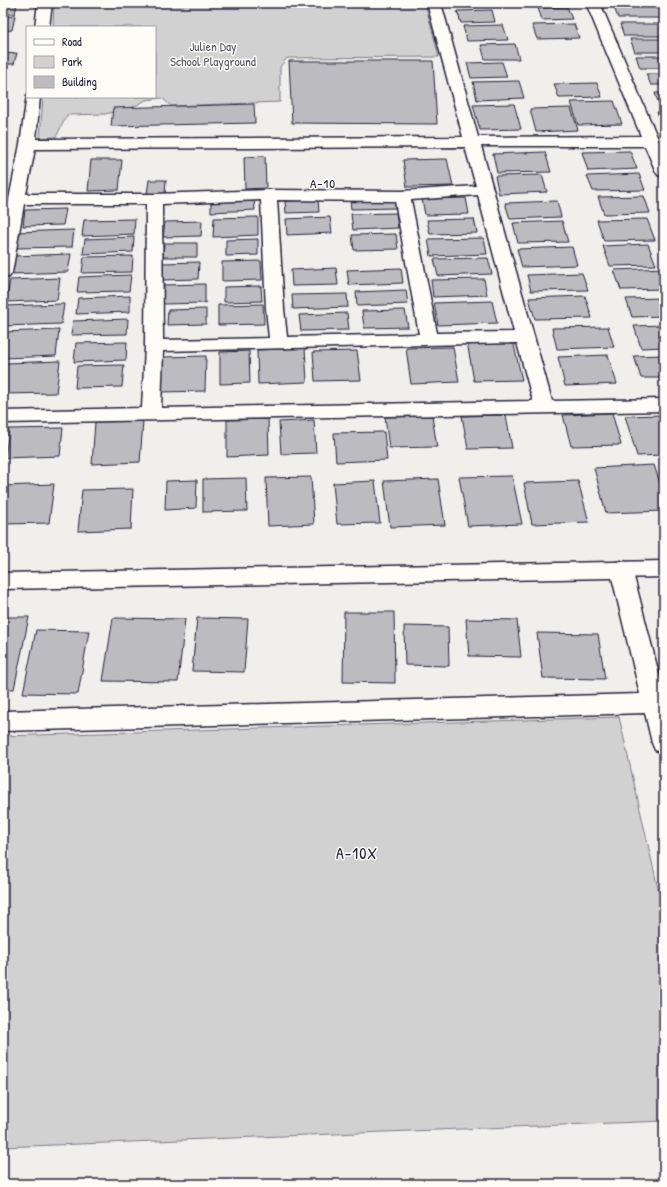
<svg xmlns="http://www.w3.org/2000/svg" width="667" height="1187" font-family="'Patrick Hand',sans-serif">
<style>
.green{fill:#d2d1d1;stroke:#7a7a86}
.building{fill:#bcbcc0;stroke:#22223b}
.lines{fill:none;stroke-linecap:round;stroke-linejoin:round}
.street-casing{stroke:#22223b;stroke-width:3}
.secondary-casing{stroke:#22223b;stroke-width:3}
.street{fill:#fdfcf7;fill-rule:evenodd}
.secondary{fill:#fdfcf7;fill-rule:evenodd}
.labels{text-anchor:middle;stroke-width:3;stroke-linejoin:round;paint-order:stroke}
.far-park-label{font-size:13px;fill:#575768;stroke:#fdfcf7}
.far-neighbourhood-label{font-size:13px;letter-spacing:1px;fill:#22223b;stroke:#fdfcf7}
.neighbourhood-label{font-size:16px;letter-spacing:1px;fill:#22223b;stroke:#fdfcf7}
</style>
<rect width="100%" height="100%" fill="#f0efec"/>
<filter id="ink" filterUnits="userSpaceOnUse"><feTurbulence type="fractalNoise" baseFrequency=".025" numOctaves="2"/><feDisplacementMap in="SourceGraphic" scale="8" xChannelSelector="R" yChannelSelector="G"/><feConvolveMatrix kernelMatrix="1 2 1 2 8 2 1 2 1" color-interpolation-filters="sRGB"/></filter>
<g filter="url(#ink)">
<!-- green -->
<path class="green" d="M54,3H425L439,57L287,58L280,67V102L171,106L162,98L146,100L133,107L105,114L67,115L56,137L40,138L43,97H155V27H53Z
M619,717L664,915V1121L3,1147V736Z"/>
<!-- building -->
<path class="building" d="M3,3H17L15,14H3Z
M483,3H503L504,5L484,6Z
M567,7L572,19L542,20L538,8Z
M614,7H659L663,18H618Z
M492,10L495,22L461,23L457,11Z
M15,16L12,30L3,31V17Z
M574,24L579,38L537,39L532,25Z
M620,24H664V36H624Z
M503,25L508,40L467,41L463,26Z
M630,39H664V52H635Z
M515,44L519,59H485L481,45Z
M17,53L14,64H3V54Z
M636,56H664V68H640Z
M289,61H433L437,124L292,123Z
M502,62L507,77L471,78L467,63Z
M3,71H7L4,85H3Z
M646,74H664V85H651Z
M519,81L524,98L477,100L473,82Z
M597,83L602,97L559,98L554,84Z
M655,93H664V108H660Z
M614,101L622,124L578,125L571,102Z
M254,104L255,123L111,126L113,108Z
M514,104L521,129L480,130L473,105Z
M571,108L578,130L536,132L530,109Z
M657,112H664V129H663Z
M630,151L637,169L588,171L582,152Z
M545,152L551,172L497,173L493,154Z
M265,156L266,188L245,189L244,157Z
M447,159L453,186L407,187L403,160Z
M91,160H122L119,190L88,191Z
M639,174L645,190L593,191L587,176Z
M542,175L547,192L499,194L495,176Z
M149,180H166L165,194H147Z
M644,196L650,213L604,214L598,197Z
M395,198L396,208L351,209L350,199Z
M466,198L469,214L425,215L422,199Z
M254,199L255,210L211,212V200Z
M318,200L319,212L286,213L285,201Z
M557,201L561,217L510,219L505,203Z
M66,209L63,225L23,226L25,210Z
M396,213L398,228L353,230L351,214Z
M258,217V235L213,237L214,218Z
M330,217L332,233L287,235L286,219Z
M135,219L134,234L82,236L84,220Z
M474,219L477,233L430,234L427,220Z
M647,219L655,240L604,241L597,220Z
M202,221L201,236L163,237L165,222Z
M562,221L568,242L518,243L513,223Z
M74,230L72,247L12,248L15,232Z
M396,234L398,249L354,250L352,235Z
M134,237L133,252L83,254L85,239Z
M484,238L487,254L431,256L428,239Z
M258,239V255L226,256V240Z
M164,243H197V257H163Z
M648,244L656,265L610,266L603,246Z
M572,247L577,265L522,267L517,249Z
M71,254L68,272L10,274L13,256Z
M133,256L132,272L82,273L84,257Z
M488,258L492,274L438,276L434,259Z
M261,261L262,280L222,281V262Z
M199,262L198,279L161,280L162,263Z
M336,268L338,285L292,286L291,270Z
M401,268L403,283L349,285L347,270Z
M664,268V289L621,290L614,270Z
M582,273L588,290L531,291L527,275Z
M131,275L129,291L77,292L79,277Z
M60,278L57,300L6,302L10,280Z
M484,279L487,295L433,297L431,280Z
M205,284V303L163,304L164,285Z
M261,286L262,301L224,302V287Z
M406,290L408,304L357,306L356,292Z
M347,294L348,307L293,309L292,295Z
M130,296V312L76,314L78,298Z
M585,296L592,318L535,319L529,298Z
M664,298V316L632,317L626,299Z
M492,301L497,323L438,325L434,303Z
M64,304L61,324L3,326V306Z
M263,304L264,324L218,325V305Z
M206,309V324L167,325L168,310Z
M405,310L408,327L364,328L362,311Z
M347,313L349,330L301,331L299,315Z
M128,319L127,334L71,335L73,321Z
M664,325V347L641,348L634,326Z
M608,327L614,347L557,349L552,328Z
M59,330L56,356L3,358V332Z
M513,341L522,380L474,381L467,342Z
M127,342L126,360L74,362L76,343Z
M453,347L459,382L411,384L406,348Z
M305,348L307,382L258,384L257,350Z
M249,351L250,383L220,384V352Z
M357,351L361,380L315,381L313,352Z
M608,355L617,384L565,386L558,357Z
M664,355V378H641L634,356Z
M206,356L205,391L160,392L161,357Z
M60,361L56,393L3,394V381L6,363Z
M124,365L122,387L75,388L77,366Z
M612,413L621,445L571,446L563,415Z
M506,415L512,448L468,449L462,416Z
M664,415V455L637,456L625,416Z
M432,416L437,447L389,448L385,417Z
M268,419L269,455L227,457V420Z
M314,420L316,453L281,454L279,422Z
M143,421L140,462L92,464L95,422Z
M63,428L60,456L5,458L9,429Z
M384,432L387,460L336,462L334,433Z
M654,465L664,495V511L606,513L594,468Z
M512,476L522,524L468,526L459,477Z
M311,477L314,524L268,526L266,478Z
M246,478L247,511L203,512V479Z
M438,479L445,525L390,527L384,481Z
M197,480L196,508L165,510L166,481Z
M375,481L380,523L337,524L333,483Z
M578,481L589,522L532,524L524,483Z
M54,484L49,523L3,524V486Z
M133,489L131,529L78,531L82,490Z
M344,612H394L395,683L343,682Z
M3,617H29L14,689H3Z
M113,618L185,619L178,682L103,681Z
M197,618L248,619L244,672L192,671Z
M466,619L517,620L521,657L469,656Z
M404,626L448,627L449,666L405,665Z
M36,630L89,631L78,694L23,693Z
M537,633L598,634L605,679L543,678Z"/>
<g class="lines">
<!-- street casing -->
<g class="street-casing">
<path id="street" d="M38,3H52L49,27H35Z
M427,3H441L478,137L641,136L586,3H600L664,153V177L658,175L656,172L645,146H481L552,401L664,399V411L3,423V411L142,408L145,346L146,204H24L12,273L9,277L3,278V229L20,144L27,95V97H40L36,139L463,137ZM465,147L476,186L402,191L269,190L154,194H26L35,149ZM478,195L514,332L437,333L411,200ZM261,200L266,309L269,338L163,340L162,204ZM277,200L395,201L419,334L287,337L284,309ZM517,343L533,401L161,408L163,351Z
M621,561L629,563L632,569L664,694V753L655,750L652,743L645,713L3,731V711L640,694L610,569L613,563Z"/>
</g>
<!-- secondary casing -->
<g class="secondary-casing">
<path id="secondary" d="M664,561V577L3,589V573Z"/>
</g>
<!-- street -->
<use href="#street" class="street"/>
<!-- secondary -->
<use href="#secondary" class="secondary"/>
</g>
</g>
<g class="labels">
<!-- far-park labels -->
<g class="far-park-label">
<text x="213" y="51">Julien Day<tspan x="213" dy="15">School Playground</tspan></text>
</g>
<!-- far-neighbourhood labels -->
<g class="far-neighbourhood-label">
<text x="323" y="188">A-10</text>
</g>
<!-- neighbourhood labels -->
<g class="neighbourhood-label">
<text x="357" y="859">A-10X</text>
</g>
</g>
<!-- margin -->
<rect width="667" height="1187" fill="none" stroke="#fdfcf7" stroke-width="16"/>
<rect x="8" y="8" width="651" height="1171" fill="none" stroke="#22223b" stroke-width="1.5" filter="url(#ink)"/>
<!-- legend -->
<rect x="26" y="26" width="130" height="72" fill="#fdfcf7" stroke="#a5a5ac"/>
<rect x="34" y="39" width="20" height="6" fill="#fdfcf7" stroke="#a5a5ac"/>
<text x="62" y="46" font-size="12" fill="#22223b">Road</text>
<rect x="34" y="56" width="20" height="12" fill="#d2d1d1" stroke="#a5a5ac"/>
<text x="62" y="66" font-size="12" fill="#22223b">Park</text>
<rect x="34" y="76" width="20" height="12" fill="#bcbcc0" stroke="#a5a5ac"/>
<text x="62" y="86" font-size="12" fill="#22223b">Building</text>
</svg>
